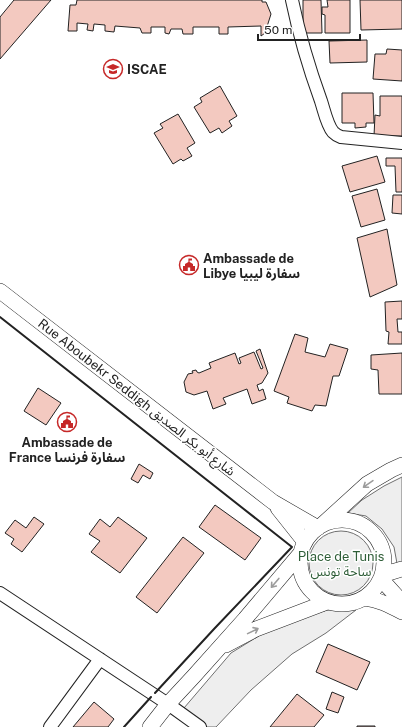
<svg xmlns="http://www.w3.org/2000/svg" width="402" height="727" font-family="'Public Sans','Noto Sans Arabic',sans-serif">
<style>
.green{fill:#eee;stroke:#6f6f6f}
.building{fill:#f3c9c0;stroke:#222}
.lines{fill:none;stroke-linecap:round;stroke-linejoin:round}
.minor-casing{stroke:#222;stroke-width:14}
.tertiary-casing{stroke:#222;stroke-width:16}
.minor{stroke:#fff;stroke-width:12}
.tertiary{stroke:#fff;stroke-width:15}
.wall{stroke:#222;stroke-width:2}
.oneway{stroke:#9c9c9c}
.labels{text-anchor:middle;stroke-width:3;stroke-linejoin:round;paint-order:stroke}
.poi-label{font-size:13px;font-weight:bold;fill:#222;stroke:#fff;text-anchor:start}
.street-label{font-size:13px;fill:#222;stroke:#fff}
.park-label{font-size:13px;fill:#2f5e38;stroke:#fff}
</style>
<rect width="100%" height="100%" fill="#fff"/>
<!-- green -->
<path class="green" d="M402,477V567L398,569L394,547L382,529L366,516L348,513L362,500L384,486Z
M309 563a32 32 0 1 1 64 0a32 32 0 1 1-64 0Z
M327,610H356L326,633L292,654L251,690L216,727H205L184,708L231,653L270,629Z"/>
<!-- building -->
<path class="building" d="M14,0H51L0,59V17Z
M77,0H262V2H266L271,14L265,33L261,36V26L228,27V34H219V27H193V34H183L182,29H171L169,34L165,33V27H151V33H142L140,28L115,26L114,32L105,31V25L94,24L93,31L87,30L88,24L77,23V31H68L70,5H76Z
M303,0H321L322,33H303Z
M327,0H350V33H325V15L322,14V7H328Z
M360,0H402V29L361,30Z
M367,40V62L330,63L329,41Z
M387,49L402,50V81L373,79L375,54H386Z
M220,86L237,116L229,121L232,126L222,133L219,128L210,133L194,107L202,102L200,98Z
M342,93H373L374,123H366V127L355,128V123H342Z
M380,96H402V136H374L375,115L380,116Z
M178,114L195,143L187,148L192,156L183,161L181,159L173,164L154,133L163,128L160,124Z
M377,156L385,182L350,192L342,166Z
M386,158H402V192H396L395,166H386Z
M377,189L385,220L361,227L352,196Z
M393,195H402V214L392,213Z
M387,229L397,285L370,297L357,238Z
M402,301V319H397L398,332H402V344H388L389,332L386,331L385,302Z
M295,334L308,338L305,352L325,357L330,344L348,349L339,376H333L326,406L315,405L312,411L287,403L289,397L274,391Z
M260,349L268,373L262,383L257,385L259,391L263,389L266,399L252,404L247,389L223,398L226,404L213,409L207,391L194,395L186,392L184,382L188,374L193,373L192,371L196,370L197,372L199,373L211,368L209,363L235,353L239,364L241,363L239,358L254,352L261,369L263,368L256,351Z
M402,353V394H379L378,370L371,369V355Z
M38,388L61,403L46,425L24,411Z
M139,464L153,473L150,479L143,475L138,483L131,479Z
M215,505L261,538L245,560L199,527Z
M34,517L44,524L22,552L11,544L14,539L5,533L15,520L26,528Z
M118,517L147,538L120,573L91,552L100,541L89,534L100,519L110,527Z
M183,537L204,553L157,613L136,597Z
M328,644L370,662L357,690L316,672Z
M332,692L344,697L338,713L326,709Z
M297,694L324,715L314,727H270Z
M94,702L114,719L108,727H73Z
M357,726H375V727H357Z"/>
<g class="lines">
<!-- minor casing -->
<g class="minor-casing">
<path id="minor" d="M292,0C299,34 309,68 321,101C324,110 327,125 333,132C336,135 338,136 341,137L402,143
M0,593L168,704L200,727
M50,727L100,659"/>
</g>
<!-- tertiary casing -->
<g class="tertiary-casing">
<path id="tertiary" d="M0,291L273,502L318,528
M278,508L305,542
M300 562a42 42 0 1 1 84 0a42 42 0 1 1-84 0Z
M323,524L367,484L391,470L402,465
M382,575L402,569
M381,579L402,602
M365,598C379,600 389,605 402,612
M226,645L256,629L285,618L327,602
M150,727L168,704L194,676L245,619L300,554"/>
</g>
<!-- minor -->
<use href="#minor" class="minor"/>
<!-- tertiary -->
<use href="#tertiary" class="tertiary"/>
<!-- wall -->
<path class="wall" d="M0,317L292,547L214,629L155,693
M124,727L151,697"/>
</g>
<!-- one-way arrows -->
<defs><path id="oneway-shaft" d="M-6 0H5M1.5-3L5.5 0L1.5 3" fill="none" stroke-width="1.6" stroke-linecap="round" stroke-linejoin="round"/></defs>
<g class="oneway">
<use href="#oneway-shaft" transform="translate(368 484) rotate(145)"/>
<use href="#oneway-shaft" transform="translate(275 583) rotate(130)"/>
<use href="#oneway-shaft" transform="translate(253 631) rotate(-26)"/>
</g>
<!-- icons -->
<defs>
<g id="university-ring" transform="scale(1)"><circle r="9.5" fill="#fff" stroke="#c62828" stroke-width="1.5"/><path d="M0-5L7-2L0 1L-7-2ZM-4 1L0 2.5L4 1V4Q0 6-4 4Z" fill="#c62828"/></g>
<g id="civic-ring" transform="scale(1)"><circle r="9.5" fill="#fff" stroke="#c62828" stroke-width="1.5"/><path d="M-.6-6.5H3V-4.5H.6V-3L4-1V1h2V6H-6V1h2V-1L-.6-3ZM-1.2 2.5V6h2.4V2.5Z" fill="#c62828"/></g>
</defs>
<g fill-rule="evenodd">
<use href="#university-ring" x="113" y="69"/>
<use href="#civic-ring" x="189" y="265"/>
<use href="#civic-ring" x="67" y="422"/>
</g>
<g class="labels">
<!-- poi labels -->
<g class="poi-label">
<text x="127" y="74">ISCAE</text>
<text x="203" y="263">Ambassade de<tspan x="203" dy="15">Libye سفارة ليبيا</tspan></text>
<text x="67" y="447" text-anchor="middle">Ambassade de<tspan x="67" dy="15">France سفارة فرنسا</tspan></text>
</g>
<!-- street labels -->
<g class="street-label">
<text transform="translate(137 397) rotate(38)" y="5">Rue Aboubekr Seddigh شارع أبو بكر الصديق</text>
</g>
<!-- park labels -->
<g class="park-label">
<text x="341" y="561">Place de Tunis<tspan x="341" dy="15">ساحة تونس</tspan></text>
</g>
</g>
<!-- scale -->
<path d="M258 34v6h102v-6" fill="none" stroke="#222222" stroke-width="2"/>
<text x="264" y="34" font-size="12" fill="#222222" stroke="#ffffff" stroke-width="3" paint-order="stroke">50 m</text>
</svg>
